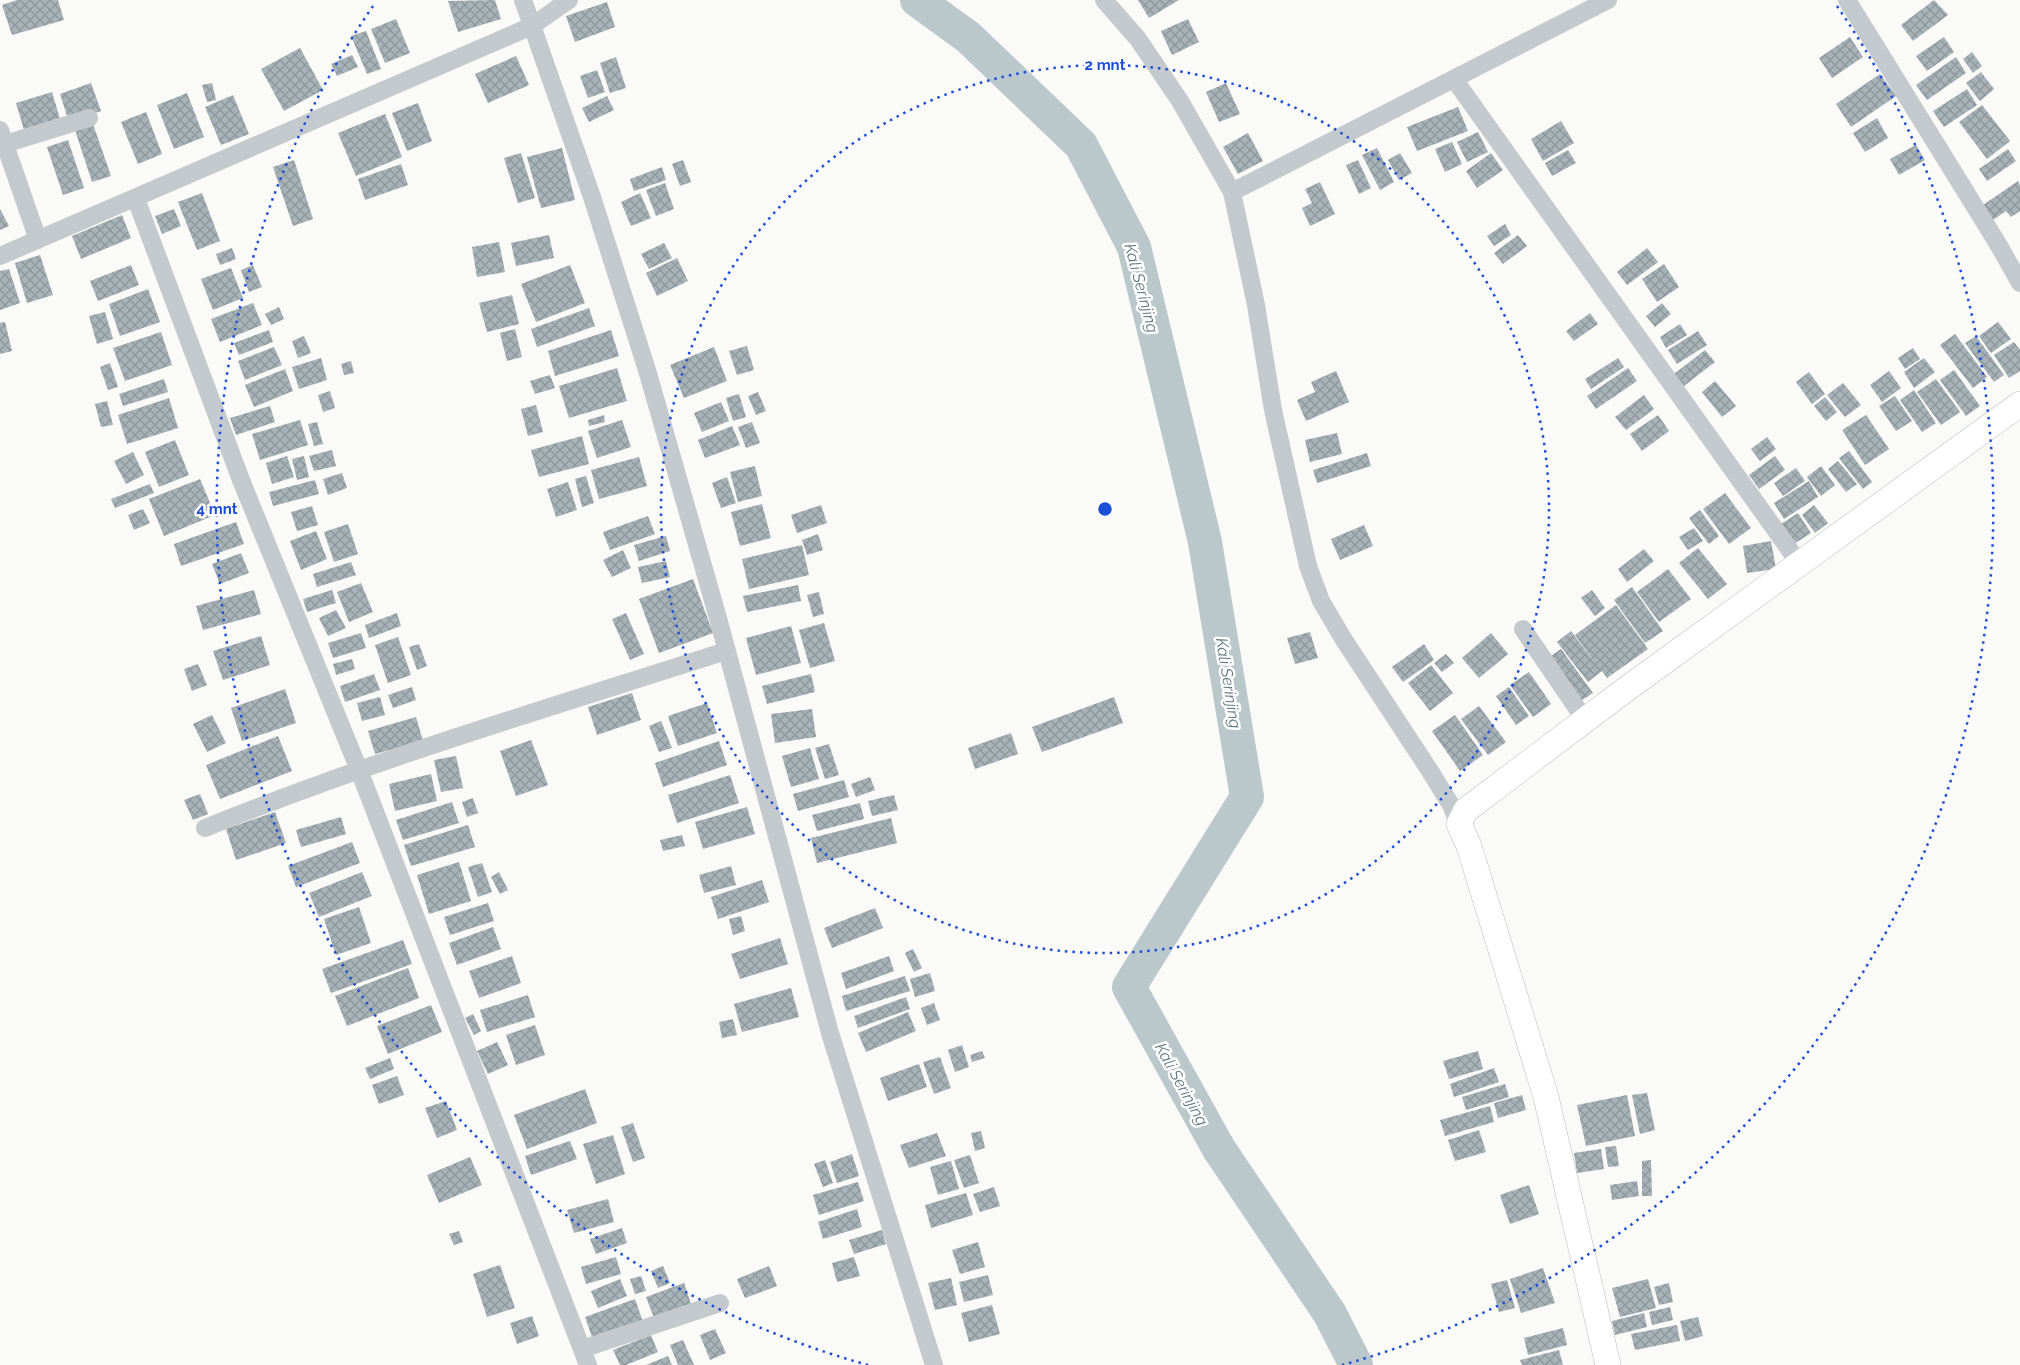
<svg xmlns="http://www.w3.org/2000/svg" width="2020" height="1365" font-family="Raleway,sans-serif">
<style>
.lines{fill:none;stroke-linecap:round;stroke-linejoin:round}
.river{stroke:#bbc8cb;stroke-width:34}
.building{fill:url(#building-cross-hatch)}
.secondary-casing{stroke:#b5bdc1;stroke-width:26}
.street{stroke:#c3c9cc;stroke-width:18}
.secondary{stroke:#fff;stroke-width:25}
.ring{fill:none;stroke:#1d4ed8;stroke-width:2.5;stroke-dasharray:2.5 5}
.labels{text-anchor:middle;stroke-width:5;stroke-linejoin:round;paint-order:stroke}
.water-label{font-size:16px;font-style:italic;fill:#5f787d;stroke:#fff}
.centre{fill:#1d4ed8;stroke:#fff;stroke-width:2.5}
.ring-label{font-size:15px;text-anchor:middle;font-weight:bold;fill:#1d4ed8;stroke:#fff;stroke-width:5;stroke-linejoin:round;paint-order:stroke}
</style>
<defs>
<pattern id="building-cross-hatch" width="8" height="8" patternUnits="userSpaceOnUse" patternTransform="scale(1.25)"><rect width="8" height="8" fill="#a7b3b8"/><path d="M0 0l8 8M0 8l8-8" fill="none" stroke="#8c969b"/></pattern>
</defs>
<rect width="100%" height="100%" fill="#fafaf8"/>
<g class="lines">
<!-- river -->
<path class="river" d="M917,0L968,37L1081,145L1134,247L1205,542L1247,797L1129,987L1219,1149L1330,1314L1356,1365"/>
</g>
<!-- building -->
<path class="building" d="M17,0H58L64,20L12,35L2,5Z
M495,0L501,19L458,32L448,1Z
M1138,0H1179L1149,18Z
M1934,0L1948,15L1913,41L1901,25Z
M607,2L615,27L575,42L566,16Z
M396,19L410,53L385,63L371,29Z
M1188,19L1199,42L1172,55L1161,31Z
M366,31L381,69L367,74L351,36Z
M1850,37L1863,57L1832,78L1819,58Z
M1944,37L1954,52L1927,71L1916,56Z
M300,48L323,90L284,111L261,69Z
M1972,52L1982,66L1973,73L1963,59Z
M352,55L358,67L337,76L331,64Z
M516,56L529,85L488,103L475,74Z
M616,57L626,88L610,93L600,63Z
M1956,57L1966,73L1927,100L1916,85Z
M597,70L605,92L588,98L580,76Z
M1981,72L1994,89L1980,101L1966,83Z
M1880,74L1896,96L1851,127L1836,104Z
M91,83L101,111L69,122L60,94Z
M212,83L216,100L207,102L202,85Z
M1226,83L1240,114L1219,122L1206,92Z
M1967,89L1977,105L1944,127L1933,111Z
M52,92L60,119L24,130L16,103Z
M187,93L204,137L174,149L157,105Z
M233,95L249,134L221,145L205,107Z
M607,96L614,110L589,122L582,108Z
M418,103L432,141L407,151L392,113Z
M1982,105L2010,141L1987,159L1959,122Z
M1458,107L1468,131L1417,151L1407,127Z
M146,112L162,154L138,164L121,122Z
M385,114L402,157L356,176L338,133Z
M1877,118L1888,138L1865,152L1853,133Z
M92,121L111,176L92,182L74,127Z
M1561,121L1574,143L1543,161L1531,139Z
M1478,132L1488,152L1467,162L1457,142Z
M1248,133L1263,161L1238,174L1223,147Z
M68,140L84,188L63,195L47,147Z
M1452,142L1462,164L1445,172L1435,149Z
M1916,145L1925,160L1899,175L1890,159Z
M562,148L575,200L541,208L527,157Z
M1377,148L1394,182L1380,190L1362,155Z
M2008,149L2016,161L1987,181L1979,169Z
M1568,150L1576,163L1552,176L1545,163Z
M521,153L535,198L518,203L504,158Z
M1400,153L1412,173L1399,180L1388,160Z
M1491,153L1503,170L1477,188L1466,171Z
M294,160L313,219L293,226L273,167Z
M683,160L691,182L680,186L672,164Z
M1358,160L1371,188L1359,194L1346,165Z
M401,164L408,185L365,200L358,179Z
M662,167L666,180L634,191L630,179Z
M2018,181L2020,185V211L2011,217L2006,211L1993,220L1983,205Z
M1320,182L1335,214L1310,226L1302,208L1312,203L1305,189Z
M665,183L674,209L656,216L646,190Z
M202,193L220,241L197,250L178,202Z
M640,193L651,218L631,226L621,202Z
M0,209L9,226L0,230Z
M174,209L181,226L162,234L155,216Z
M122,215L131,238L81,259L72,236Z
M1505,224L1511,235L1494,246L1487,236Z
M549,235L554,258L516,266L511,243Z
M1518,235L1527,246L1503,264L1494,253Z
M499,242L505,272L477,277L472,247Z
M664,243L672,258L649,269L641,254Z
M232,248L236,259L220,265L216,254Z
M1647,248L1658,262L1627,285L1617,272Z
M40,255L53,295L27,303L15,263Z
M677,258L688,281L657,296L646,273Z
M1664,264L1679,287L1657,302L1642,279Z
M131,265L139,285L98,301L90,281Z
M253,265L262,287L249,292L241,270Z
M570,265L585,303L536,322L521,284Z
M231,268L243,298L213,310L201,279Z
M9,269L20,303L0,310V271Z
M148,289L160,322L120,336L109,304Z
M512,295L519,324L487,332L479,303Z
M253,303L262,325L220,342L211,319Z
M1662,303L1671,314L1655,327L1646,316Z
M279,307L284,319L271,325L265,314Z
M589,308L595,326L537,347L531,329Z
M105,312L113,339L97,344L89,316Z
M1590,313L1598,324L1574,341L1566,331Z
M5,322L12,351L0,354V323Z
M1998,322L2011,339L1991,353L1979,336Z
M1680,324L1687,335L1666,348L1660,337Z
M515,329L522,357L507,361L500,333Z
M269,330L273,342L239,355L234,343Z
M611,330L619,356L555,376L548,351Z
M1698,331L1707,345L1677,364L1668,350Z
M161,332L172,365L125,381L113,348Z
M1955,334L1987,377L1973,388L1940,345Z
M304,336L311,353L298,358L292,341Z
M1976,336L2004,375L1994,382L1965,343Z
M2014,342L2020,350V371L2009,378L1994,355Z
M747,346L754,370L737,375L729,351Z
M274,347L282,365L245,380L238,361Z
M714,347L727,381L684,398L670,365Z
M1913,348L1920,359L1905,369L1898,358Z
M1705,350L1715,362L1684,386L1674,374Z
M321,358L327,380L299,389L292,367Z
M1618,358L1624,367L1591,389L1585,379Z
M1924,358L1935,372L1914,388L1904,372Z
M351,361L354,373L344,375L341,364Z
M110,363L118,387L108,390L100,367Z
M617,368L627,401L569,418L559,386Z
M1628,368L1637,381L1596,409L1587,396Z
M285,369L293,391L254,407L245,385Z
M1954,370L1980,406L1966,416L1940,380Z
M1336,371L1349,402L1306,421L1297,400L1315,392L1311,382Z
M1889,371L1901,388L1882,402L1870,385Z
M1809,372L1825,394L1812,404L1796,382Z
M550,375L555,388L535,394L530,381Z
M164,379L168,392L123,406L119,394Z
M1936,379L1960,412L1941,425L1917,392Z
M1715,381L1736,406L1722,417L1702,392Z
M1843,383L1861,405L1845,417L1827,395Z
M1914,390L1936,423L1922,432L1900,400Z
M330,391L335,408L323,412L318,395Z
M758,392L766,411L756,415L748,396Z
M739,394L746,417L733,421L726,398Z
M1644,395L1654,409L1626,430L1615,417Z
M1895,396L1912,421L1896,431L1879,406Z
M1825,397L1837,412L1826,421L1814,406Z
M169,398L178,428L127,444L118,415Z
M107,401L113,425L101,427L95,404Z
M721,402L729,421L702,432L694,413Z
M536,405L543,432L528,436L521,409Z
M270,406L275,422L236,435L230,418Z
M604,415L605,422L589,426L588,420Z
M1658,415L1669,431L1642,451L1630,434Z
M1866,415L1889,449L1865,465L1842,430Z
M300,420L308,445L260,460L252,434Z
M622,420L631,447L597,458L588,431Z
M317,422L323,444L314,446L308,424Z
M752,422L760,443L746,448L738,427Z
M732,426L740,445L705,458L698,440Z
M1337,433L1342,454L1310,462L1305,440Z
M582,436L589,464L539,477L531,450Z
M1767,437L1776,449L1760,461L1751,449Z
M175,440L189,475L159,487L145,452Z
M332,450L336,466L314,471L309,456Z
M1849,451L1872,482L1863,489L1839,458Z
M133,452L144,475L126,484L114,461Z
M1367,453L1371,466L1317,483L1313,470Z
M287,456L294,477L272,484L266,463Z
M304,456L309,477L297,480L292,459Z
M1775,456L1785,470L1759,489L1749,475Z
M639,457L647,486L599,499L591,470Z
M1838,461L1857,484L1846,492L1828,469Z
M755,466L762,496L738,502L730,472Z
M1821,466L1835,485L1821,496L1807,477Z
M1796,468L1805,481L1783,496L1774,483Z
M342,473L347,488L328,495L323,479Z
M586,476L594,503L582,507L575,479Z
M727,477L736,503L721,508L712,483Z
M200,479L215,515L164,536L149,499Z
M315,480L319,494L273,506L269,492Z
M1809,481L1818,497L1784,519L1774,503Z
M568,482L577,510L556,517L547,489Z
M150,484L154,493L115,508L111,499Z
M1725,493L1751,528L1729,544L1703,509Z
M762,504L771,538L740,546L731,512Z
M821,505L827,523L797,533L791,515Z
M1814,505L1828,523L1815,533L1802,515Z
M312,506L318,525L297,531L291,512Z
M143,509L150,523L134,530L128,515Z
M1700,510L1719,536L1709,544L1689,518Z
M1798,513L1811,533L1791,546L1778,526Z
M648,516L655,534L610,550L603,532Z
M236,522L244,544L181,566L174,544Z
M348,524L358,554L334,562L324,532Z
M1364,525L1373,546L1340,560L1331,539Z
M1694,528L1703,541L1688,550L1679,537Z
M316,531L327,559L301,570L290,541Z
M818,534L823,550L807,555L802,540Z
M666,536L670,551L639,561L634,545Z
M1771,541L1776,569L1747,573L1743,546Z
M802,545L809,575L749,589L742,559Z
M1698,548L1727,584L1708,599L1679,563Z
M1644,549L1654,561L1627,582L1618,569Z
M623,550L631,568L612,577L603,560Z
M241,553L249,573L220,584L212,564Z
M666,561L670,577L642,583L638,567Z
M351,562L356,575L317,587L313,574Z
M1668,569L1691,599L1659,622L1637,592Z
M693,579L713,633L659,653L639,599Z
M361,583L373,612L349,622L337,592Z
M798,585L801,601L747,612L743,596Z
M1632,587L1663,631L1645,643L1614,600Z
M254,590L261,614L203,630L196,606Z
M332,590L336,603L307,612L303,599Z
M1592,590L1605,608L1595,616L1581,598Z
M819,592L824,614L813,617L807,595Z
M1616,605L1648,649L1607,678L1602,671L1588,682L1557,642L1571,631L1597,666L1575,635Z
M336,610L346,628L328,636L319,618Z
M397,613L401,626L369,638L365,625Z
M626,613L644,654L630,660L612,619Z
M824,623L835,661L810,668L799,630Z
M791,626L801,663L756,675L746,638Z
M1310,632L1318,658L1295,664L1287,638Z
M361,633L366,648L333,658L328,643Z
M1491,633L1508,654L1479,678L1462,658Z
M261,636L270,665L223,680L213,651Z
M398,637L411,675L388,683L375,645Z
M419,644L427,666L417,670L409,647Z
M1424,644L1434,660L1403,682L1392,667Z
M1561,649L1593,693L1576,704L1545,660Z
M1446,654L1454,663L1442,672L1434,663Z
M352,659L355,669L336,675L333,664Z
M198,664L207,685L192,691L184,669Z
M1431,665L1453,693L1430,711L1408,683Z
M1529,672L1551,704L1533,717L1510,685Z
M374,674L380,690L345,702L340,686Z
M811,674L815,692L767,704L762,686Z
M412,687L416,700L393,708L388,695Z
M1509,687L1529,716L1516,725L1496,696Z
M285,689L296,723L242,741L231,708Z
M632,693L641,720L597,735L588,707Z
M380,697L385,715L362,721L357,703Z
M1114,697L1123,723L1042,752L1032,727Z
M707,703L717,733L678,746L668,716Z
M1479,706L1506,742L1488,755L1461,719Z
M812,709L816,737L775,743L771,714Z
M212,715L226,743L207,752L193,724Z
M1455,715L1483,755L1460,771L1432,731Z
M416,717L423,741L375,754L368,731Z
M661,721L672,748L659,752L649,726Z
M1011,733L1018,754L975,769L968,748Z
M278,736L292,771L220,799L206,765Z
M531,740L548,785L516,796L500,751Z
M719,741L727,765L663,787L655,763Z
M829,744L839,775L825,779L815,748Z
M810,748L819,779L791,787L782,756Z
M456,756L463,788L441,792L434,760Z
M431,774L437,801L395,811L389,784Z
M730,775L739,803L677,823L668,795Z
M870,777L875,790L856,797L851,784Z
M844,780L849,797L798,811L793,794Z
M200,794L208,814L193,820L184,800Z
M894,795L898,810L872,816L868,801Z
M473,798L478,813L467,817L462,802Z
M452,802L459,823L403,840L396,820Z
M860,803L864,819L817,831L812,815Z
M747,807L755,834L703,849L695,822Z
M275,812L286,843L236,860L226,829Z
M341,817L346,834L301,847L296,830Z
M891,818L897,843L817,863L811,838Z
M468,825L475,847L411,866L404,845Z
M682,835L685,846L663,851L660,840Z
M352,842L360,863L296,887L288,866Z
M459,862L471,901L429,914L417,875Z
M482,863L492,892L478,897L468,867Z
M731,866L736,885L704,893L699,875Z
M362,872L372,896L319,917L309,893Z
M499,872L508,890L500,894L491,877Z
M762,880L769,902L718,919L711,897Z
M488,903L494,921L450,935L444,917Z
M359,907L371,943L336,955L324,919Z
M875,908L883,928L832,948L824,928Z
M741,916L745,931L733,935L729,919Z
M493,927L501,949L457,965L449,943Z
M780,938L788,964L740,979L731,954Z
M403,940L412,964L331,993L322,969Z
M913,949L922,968L914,972L905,953Z
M512,956L521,983L479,998L469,971Z
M889,956L894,971L846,989L841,973Z
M408,968L419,998L347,1026L335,996Z
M930,973L935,991L915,997L910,979Z
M905,976L910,991L846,1011L842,996Z
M791,988L799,1017L742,1032L734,1004Z
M528,995L535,1017L487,1032L480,1010Z
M906,997L910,1009L858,1028L854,1016Z
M934,1003L940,1020L927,1025L921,1008Z
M431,1005L442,1032L388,1054L377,1026Z
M908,1012L916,1031L866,1052L858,1033Z
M473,1014L481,1031L474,1035L465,1018Z
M733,1019L737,1035L722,1038L719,1022Z
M535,1025L545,1055L516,1065L506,1035Z
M497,1042L508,1065L488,1074L477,1051Z
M962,1045L969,1067L955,1072L948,1050Z
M982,1051L985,1058L972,1062L970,1055Z
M1478,1051L1483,1069L1449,1079L1443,1061Z
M940,1057L951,1088L934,1094L923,1062Z
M390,1058L394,1069L370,1079L365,1068Z
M919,1064L927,1087L888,1101L880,1078Z
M1494,1068L1499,1082L1454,1097L1450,1084Z
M397,1076L404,1095L379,1104L372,1085Z
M1505,1084L1509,1097L1466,1110L1462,1097Z
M585,1089L597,1123L527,1149L514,1115Z
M1647,1093L1655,1130L1640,1134L1632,1095Z
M1522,1095L1526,1110L1498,1118L1494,1103Z
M1627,1095L1635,1136L1586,1146L1577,1105Z
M446,1101L457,1130L437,1138L425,1108Z
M1490,1106L1494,1122L1445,1136L1440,1120Z
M633,1123L645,1158L633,1162L621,1127Z
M1479,1130L1486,1152L1455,1161L1448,1140Z
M981,1131L985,1148L975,1151L971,1133Z
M937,1133L946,1156L909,1168L900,1145Z
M613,1135L625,1174L596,1184L583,1144Z
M570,1141L577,1159L531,1175L525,1156Z
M1616,1146L1619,1166L1608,1167L1605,1147Z
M1601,1149L1604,1169L1577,1173L1574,1153Z
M852,1154L859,1176L837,1183L830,1162Z
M970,1155L979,1183L964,1188L954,1160Z
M470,1157L482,1185L439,1203L427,1175Z
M825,1160L833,1183L823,1187L814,1164Z
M1651,1160L1652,1196H1642V1161Z
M951,1161L959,1189L938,1195L930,1167Z
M1637,1181L1639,1196L1612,1200L1610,1185Z
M858,1182L864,1201L819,1215L813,1195Z
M1529,1185L1539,1214L1510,1224L1500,1195Z
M994,1187L1000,1206L980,1212L973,1194Z
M966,1193L973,1215L931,1228L925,1205Z
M608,1199L614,1222L574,1233L567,1210Z
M857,1209L862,1227L823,1239L818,1222Z
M622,1228L627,1243L596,1254L590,1239Z
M882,1230L886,1244L854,1254L849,1240Z
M459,1231L463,1242L454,1245L449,1234Z
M978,1242L985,1267L960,1274L952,1250Z
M616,1257L621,1274L586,1284L581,1267Z
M854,1257L860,1276L837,1282L832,1263Z
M500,1265L515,1308L487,1317L473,1274Z
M663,1266L670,1283L658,1288L651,1271Z
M769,1266L777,1286L745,1298L737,1279Z
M1543,1268L1555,1303L1521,1313L1510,1279Z
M988,1275L993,1295L964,1302L959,1282Z
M641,1276L646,1291L635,1294L630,1279Z
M951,1278L957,1305L935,1310L928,1283Z
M620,1279L627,1296L598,1308L591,1291Z
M1648,1279L1656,1308L1620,1317L1612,1288Z
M1507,1280L1515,1308L1499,1312L1491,1284Z
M684,1283L691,1304L654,1318L646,1297Z
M1669,1283L1673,1302L1659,1305L1654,1287Z
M635,1299L643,1322L593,1340L585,1317Z
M992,1305L1000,1334L969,1342L961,1313Z
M1670,1307L1673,1320L1652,1325L1649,1312Z
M1644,1313L1647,1327L1615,1335L1612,1321Z
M532,1316L539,1336L517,1344L510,1323Z
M1698,1317L1703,1336L1685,1341L1680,1321Z
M1677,1325L1680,1341L1635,1350L1631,1334Z
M1563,1328L1567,1345L1528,1355L1524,1338Z
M715,1329L726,1353L710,1360L700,1335Z
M651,1335L658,1352L626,1365H620L613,1350Z
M683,1340L694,1365H678L670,1345Z
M1559,1350L1563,1365H1522L1520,1360Z
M668,1356L672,1365H646Z"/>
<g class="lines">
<!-- secondary casing -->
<g class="secondary-casing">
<path id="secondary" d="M1608,1365L1546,1097L1469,846L1459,824L1466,810L1625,690L2020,404"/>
</g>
<!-- street -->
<path class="street" d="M523,0L592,197L647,370L718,618L830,1033L934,1365
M1104,0L1138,39L1180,101L1232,192L1256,305L1273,410L1308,566L1321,601L1344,640L1430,771L1451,805L1459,824
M1847,0L1998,244L2020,283
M1454,79L1799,563
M0,130L38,240
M5,144L89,118
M1232,192L1608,0
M136,199L241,480L359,770L588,1365
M0,256L532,26L569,0
M1523,629L1585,720
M205,828C375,759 552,707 726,651
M582,1349L720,1303"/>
<!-- secondary -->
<use href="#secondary" class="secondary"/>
</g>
<!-- distance rings -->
<g class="ring">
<circle cx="1105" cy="509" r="444"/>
<path d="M868 1365A888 888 0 0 1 373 6M1837 6A888 888 0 0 1 1342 1365"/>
</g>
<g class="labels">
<!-- water labels -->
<g class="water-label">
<text transform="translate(1142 288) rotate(75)" y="6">Kali Serinjing</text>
<text transform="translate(1229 683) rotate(81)" y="6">Kali Serinjing</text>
<text transform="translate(1182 1084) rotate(61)" y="6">Kali Serinjing</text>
</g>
</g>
<circle cx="1105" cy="509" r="8" class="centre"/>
<g class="ring-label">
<text x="1105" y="70">2 mnt</text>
<text x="217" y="514">4 mnt</text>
</g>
</svg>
